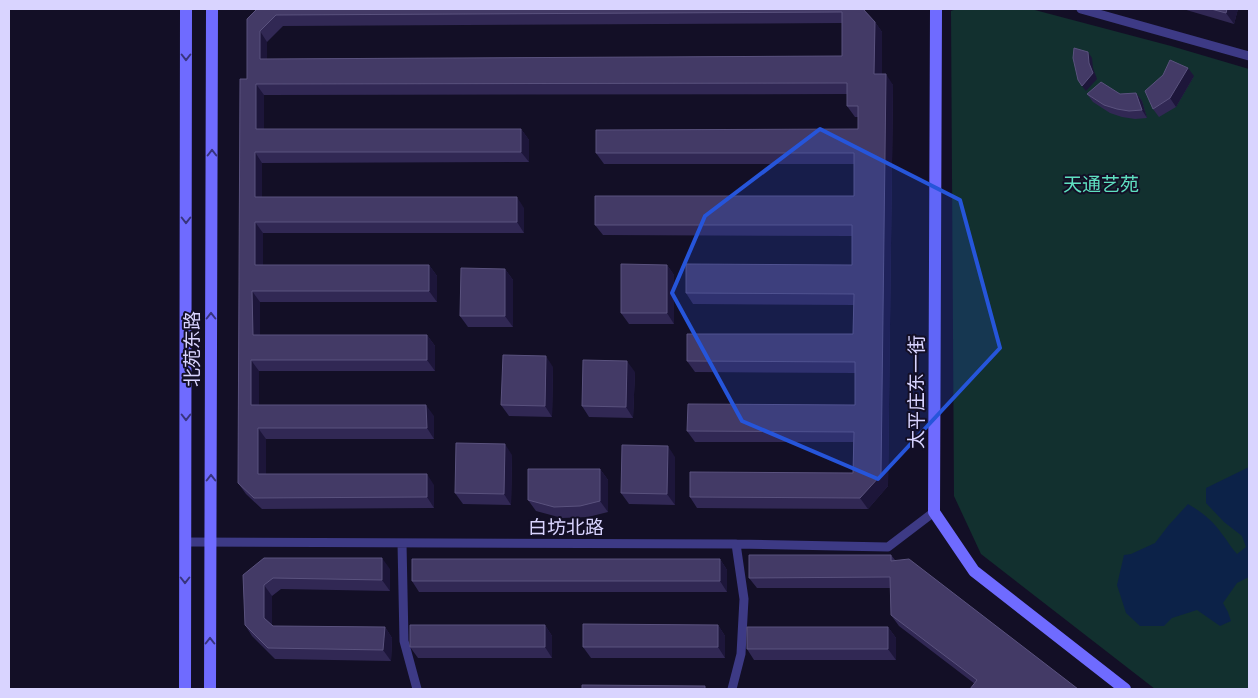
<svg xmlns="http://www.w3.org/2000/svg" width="1258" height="698" font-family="Figtree,'Noto Sans SC',sans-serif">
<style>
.green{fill:#12302f}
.water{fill:#0c2248}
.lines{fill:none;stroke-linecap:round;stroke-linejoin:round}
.street{stroke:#3d3a85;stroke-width:9}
.secondary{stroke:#6f6bff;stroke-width:12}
.wall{fill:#312854;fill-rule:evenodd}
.shaded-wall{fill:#1d163a}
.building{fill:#433a66;stroke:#5a527e;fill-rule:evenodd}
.oneway{stroke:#38347d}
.marked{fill:#2655da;fill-opacity:0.2;stroke:#2655da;stroke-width:4;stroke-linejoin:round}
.labels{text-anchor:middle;stroke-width:4;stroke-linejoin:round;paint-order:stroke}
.park-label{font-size:19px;fill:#5fe0c0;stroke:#130f26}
.street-label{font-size:19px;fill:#d9d4ff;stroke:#130f26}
</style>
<rect width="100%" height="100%" fill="#130f26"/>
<!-- green -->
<path class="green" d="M956,9H1031L1171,46L1249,69V689H1155L981,554L954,496L951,11Z"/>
<!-- water -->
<path class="water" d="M1249,467V577L1237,583L1223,603L1228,612L1231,621L1220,626L1197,610L1172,618L1164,626H1140L1126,613L1117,585L1124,555L1131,554L1155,543L1168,526L1188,504C1202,512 1213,521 1222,534C1228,541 1231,548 1237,554L1246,547L1242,536L1224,522L1206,503V488Z"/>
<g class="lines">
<!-- street -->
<path class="street" d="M1081,9L1249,56
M186,542L736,544L888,547L934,512
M402,543L404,641L417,689
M732,689L741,654L744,599L736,544"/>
<!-- secondary -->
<path class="secondary" d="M936,9L934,512L974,571L1125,689
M185,689L186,9
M210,689L212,9"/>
</g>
<!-- wall -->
<path class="wall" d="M257,9H863L875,22L882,32V74L893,85L888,486L868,509L697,508L690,497L853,473V442H695L687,431L855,405V373L695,372L687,361L853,334L854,305L693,304L686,293L852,265V236L603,235L595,225L854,196V164H604L596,153L858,129V117H855L847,106V94L264,95V129H521L529,140V162L262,163V197L524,208V233H263V265H429L437,276V302H260V335H427L435,346V371H259V405L434,416V439H266V474L434,485V508L262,509L246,494L238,483L247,79ZM842,23V56L267,59V42L283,26Z
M1183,9H1238L1234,24Z
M1194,76L1176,107L1159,117L1153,109Z
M1136,93L1142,101L1147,118L1135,119L1122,117L1110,113L1093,102L1087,94H1120Z
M667,265L674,275V324H629L621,313Z
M505,269L513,280V327H468L460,316Z
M553,367L552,417L509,416L501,405Z
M635,372L633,418L589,417L582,406Z
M512,455L511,505L463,504L455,493Z
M675,457V505L629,504L621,493Z
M600,469L608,480V512L588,517L562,518L536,511L528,500Z
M891,555L895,560L1078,689L975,684L899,626L891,615L890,588H757L749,578Z
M720,559L727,570V592H419L412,581Z
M390,569V591L281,589L272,596V625L273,626L385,627L392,638L391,661L275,659L252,636L245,625L243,575Z
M545,625L552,636V658H418L410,647Z
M718,625L725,636V658H591L583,647Z
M888,627L896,638V660H754L747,649Z"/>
<!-- shaded-wall -->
<path class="shaded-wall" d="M1227,9H1238L1234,24L1226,13Z
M875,22L882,32V85L874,74Z
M260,31L267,42V70L260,59Z
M1088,52L1092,58L1093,68L1097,79L1086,91L1082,86L1089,63Z
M1188,68L1194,76L1176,107L1170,98Z
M886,74L893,85L888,486L868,509L860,498Z
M256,84L264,95V140L256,129Z
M1136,93L1142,101L1147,118L1142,110Z
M521,129L529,140V162L521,152Z
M255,152L262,163V208L255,197Z
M517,197L524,208V233L517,222Z
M255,222L263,233V276L255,265Z
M429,265L437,276V302L429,291Z
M667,265L674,275V324L667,313Z
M505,269L513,280V327L505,316Z
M252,291L260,302V346L253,335Z
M427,335L435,346V371L427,360Z
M546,356L553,367L552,417L545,406Z
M251,360L259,371V416L251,405Z
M627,361L635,372L633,418L626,407Z
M426,405L434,416V439L427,428Z
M258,428L266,439V485L258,474Z
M505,444L512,455L511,505L504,494Z
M668,446L675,457V505L667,494Z
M600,469L608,480V512L600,501Z
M427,474L434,485V508L427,497Z
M382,558L390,569V591L382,580Z
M720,559L727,570V592L720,581Z
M264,585L272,596V629L264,618Z
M545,625L552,636V658L545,647Z
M718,625L725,636V658L718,647Z
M385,627L392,638L391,661L383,650Z
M888,627L896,638V660L888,649Z"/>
<!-- building -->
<path class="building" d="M257,9H863L875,22L874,74H886L881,475L860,498L690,497V472L853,473L854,432L687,431L688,404L855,405V362L687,361V334H853L854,294L686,293V264L852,265V225H595V196H854V153H596V130L858,129V106H847V83L256,84V129H521V152H255V197H517V222H255V265H429V291H252L253,335H427V360H251V405H426L427,428H258V474H427V497L254,498L238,483L240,79H247V19ZM842,12V56L260,59V31L276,15Z
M1211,9H1227L1226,13Z
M1074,48L1088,52L1089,63L1093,73L1082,86L1078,80L1073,58Z
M1170,60L1188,68L1170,98L1153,109L1145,91L1163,75Z
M1101,82L1120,94L1136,93L1142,110L1129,111L1117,109L1104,105L1087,94Z
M621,264L667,265V313H621Z
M461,268L505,269V316H460Z
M503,355L546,356L545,406L501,405Z
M583,360L627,361L626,407L582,406Z
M456,443L505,444L504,494L455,493Z
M622,445L668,446L667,494L621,493Z
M528,469H600V501L580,506L554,507L528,500Z
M749,555H891V561L909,559L1078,689H970L977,680L891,615L890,577L749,578Z
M264,558H382V580L273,578L264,585V618L273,626L385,627L383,650L268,648L245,625L243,575Z
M412,559H720V581H412Z
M583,624L718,625V647H583Z
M410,625H545V647H410Z
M747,627H888V649H747Z
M582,685L705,686V689H582Z"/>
<!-- one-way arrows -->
<defs><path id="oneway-chevron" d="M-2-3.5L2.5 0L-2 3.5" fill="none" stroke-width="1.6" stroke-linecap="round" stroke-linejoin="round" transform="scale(1.25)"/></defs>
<g class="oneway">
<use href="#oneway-chevron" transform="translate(186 57) rotate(90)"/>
<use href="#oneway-chevron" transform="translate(212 153) rotate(-90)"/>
<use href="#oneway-chevron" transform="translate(186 220) rotate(90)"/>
<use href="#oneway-chevron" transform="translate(211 316) rotate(-90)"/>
<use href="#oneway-chevron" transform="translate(186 417) rotate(90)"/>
<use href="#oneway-chevron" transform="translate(211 478) rotate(-90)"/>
<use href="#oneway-chevron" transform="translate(185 580) rotate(90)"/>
<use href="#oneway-chevron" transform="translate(210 641) rotate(-90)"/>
</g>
<!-- marked area -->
<path class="marked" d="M820,129L960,200L1000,348L878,479L742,421L672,293L705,216Z"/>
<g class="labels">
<!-- park labels -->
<g class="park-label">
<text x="1101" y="191">天通艺苑</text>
</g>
<!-- street labels -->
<g class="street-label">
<text transform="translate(192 349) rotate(-90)" y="7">北苑东路</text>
<text transform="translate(916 392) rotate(-90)" y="7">太平庄东一街</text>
<text x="566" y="534">白坊北路</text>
</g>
</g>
<!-- border -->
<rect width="1258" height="698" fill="none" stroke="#d9d4ff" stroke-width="20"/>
</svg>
